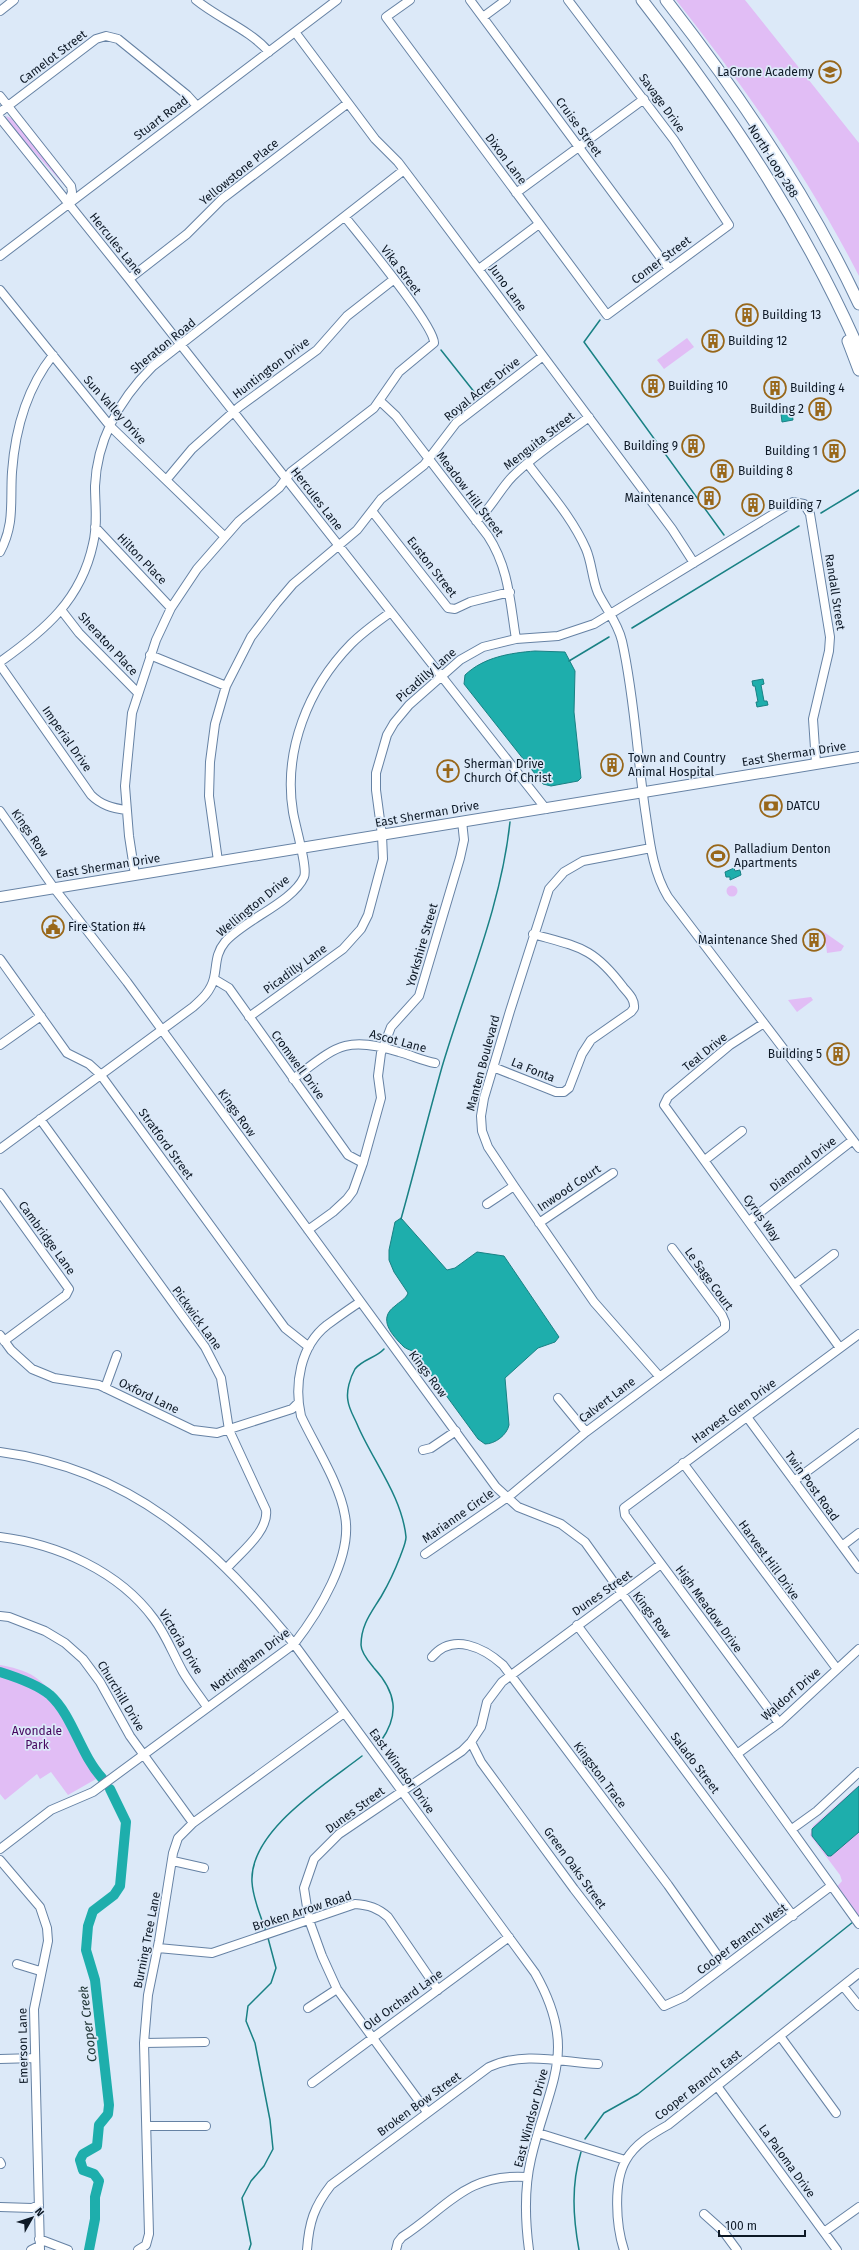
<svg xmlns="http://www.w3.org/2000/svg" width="859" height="2250" font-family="'Fira Sans',sans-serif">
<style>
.green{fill:#e1bdf5}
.water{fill:#1eaeac;stroke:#198184}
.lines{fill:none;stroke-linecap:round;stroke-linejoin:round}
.stream{stroke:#198184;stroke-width:1.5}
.river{stroke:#1eaeac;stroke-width:10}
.minor-casing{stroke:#6682a4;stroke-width:10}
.major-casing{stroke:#6682a4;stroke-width:12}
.highway-casing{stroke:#6682a4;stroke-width:13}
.minor{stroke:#fff;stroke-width:8}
.major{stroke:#fff;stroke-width:10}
.highway{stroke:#fff;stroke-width:11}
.labels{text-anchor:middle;stroke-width:3.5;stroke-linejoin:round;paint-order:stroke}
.street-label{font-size:12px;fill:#0d1825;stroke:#dce9f8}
.poi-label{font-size:12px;fill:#0d1825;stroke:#dce9f8;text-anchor:start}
.park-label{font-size:12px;fill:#44045d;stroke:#dce9f8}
.water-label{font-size:13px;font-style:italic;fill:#1d3332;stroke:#dce9f8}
</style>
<rect width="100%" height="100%" fill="#dce9f8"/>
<!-- green -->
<path class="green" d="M676,0H745L859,143V276C809,178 744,86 676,0Z
M6,116L11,118L63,178L66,187L13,129Z
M687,338L694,347L664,369L657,360Z
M726.5 891a5.5 5.5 0 1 1 11 0a5.5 5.5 0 1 1-11 0Z
M821,930L844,946L841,951L827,953L826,944L816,934Z
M811,997L813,1000L797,1012L788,1000Z
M0,1665C11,1667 25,1670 35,1677C64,1697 84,1745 103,1775L68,1795L51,1772L40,1779L37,1774L5,1800L0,1794Z
M859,1785V1924L834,1890L842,1881L840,1875L810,1835L813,1826Z"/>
<!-- water -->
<path class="water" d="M786,411L792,412L793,420L782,422L781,414Z
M535,651L565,652L575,671L574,712L581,778L578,781L551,786L543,784L464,684L465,675C484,657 510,653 535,651Z
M763,679L764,684L761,685L764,701H767L768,705L757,707L756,702H758L755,686H753L752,681Z
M734,868L735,871L740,870L741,875L730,880V877H726L725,872Z
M401,1218L447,1270L455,1268L477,1252L504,1256L559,1337L555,1342L538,1348L505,1378L509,1425C507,1435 495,1444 485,1444L478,1439L415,1353C412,1350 408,1350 404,1347C392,1335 377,1319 395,1306C399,1302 406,1299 408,1293L394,1272L389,1260V1250L395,1222Z
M859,1786V1832L831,1856H828L812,1836V1829Z"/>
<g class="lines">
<!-- stream -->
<path class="stream" d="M600,320L584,342L724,535
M441,350L479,398
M821,513L859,490
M632,628L799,526
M569,661L609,637
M401,1219C415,1169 428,1117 442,1067C466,986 501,907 510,822
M381,1741C400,1714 396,1692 374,1668C369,1662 361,1653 361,1645C361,1624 372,1612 382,1595C389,1583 395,1570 400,1557C402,1551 406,1543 406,1537C402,1496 372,1460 357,1424C354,1417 349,1409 348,1401C346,1391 350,1378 355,1369C363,1359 376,1358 384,1349
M266,1932C261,1916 253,1900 252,1882C249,1831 326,1784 362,1756
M585,2139L604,2113L638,2094L853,1922
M249,2250L251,2244L242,2198L251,2181L264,2166L273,2149L270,2120L255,2043L246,2021L248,2006L271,1983L276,1968L268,1938
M579,2250C573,2217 571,2185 581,2152"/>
<!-- river -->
<path class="river" d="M0,1672C16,1677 37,1684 50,1695C73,1716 80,1754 102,1778
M89,2250L95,2219V2197L99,2181L94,2174L83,2170L80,2160L83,2154L97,2146L99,2125L108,2114L109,2105L95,1980L86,1950L88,1926L93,1911L114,1895L120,1886L126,1822L110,1789"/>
<!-- minor casing -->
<g class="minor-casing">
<path id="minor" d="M196,0C219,19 249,29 269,52
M410,0L386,17L607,315L729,225L674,140L568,0
M470,0L669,269
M0,11L14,0
M483,17L506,0
M295,32L375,139L398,162L432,207L672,529L694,563
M0,96L71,186L72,192L68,203
M0,112L96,39L106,36L118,39L187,95L197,106
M0,118L129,279L546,809
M516,193L644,99
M0,256L337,0
M479,269L539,224
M129,279L187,234L222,199L348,103
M0,290L110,426L224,536
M380,401L396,416L488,536C509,568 510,602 516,639
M528,464C548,491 572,517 586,549C592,563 592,579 598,593C606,609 618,623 622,641C635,699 637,758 646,816C650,844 653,872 668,897L859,1148
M167,479L192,449L239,407L317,350L347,316L393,280
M372,511L448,608L455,609L470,602L510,592
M476,521C492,508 499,490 513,476C535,454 564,436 589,417
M95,527L171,608
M0,552C15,524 10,502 12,472C15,431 27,388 53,355
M62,611L79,633L138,693
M150,655L226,686
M0,662C45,630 81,600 93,544C98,525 95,505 95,486C97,438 120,399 153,366L404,170
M0,665L91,795C101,805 112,808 126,810
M0,811L54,888L127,982L496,1487L518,1507L561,1524L585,1542L859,1924
M651,848L583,861L564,872L549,889L510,1011L484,1098L481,1116L482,1131L488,1147L514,1186L594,1302L659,1376
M218,861L209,796L210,762L215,724L226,686L251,637L276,604L293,584L357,530L381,499L424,465L456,423L543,356
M135,875L129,836L125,786L132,713L156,640L171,608L197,569L239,521L279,488L291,472L374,408L399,372L434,343C435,326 360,236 345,217
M0,959L67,1053L89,1064L100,1074L285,1328L309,1347
M214,979L229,988L348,1155L363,1163
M249,1017L343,949L361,929L368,915L383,859L382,835L376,790V773L387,735L394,723L409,705L460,660L483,647L516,639L558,636L594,624L793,502L804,504L810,514L830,637L829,651L813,719L816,763
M764,1023L730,1045L668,1097L664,1105L840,1348
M0,1045L41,1016
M493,1067L556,1092H564L569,1088L582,1054L591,1040L631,1012L634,1008C635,999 628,993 623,987C593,947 579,947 533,934
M293,1079C336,1047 344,1035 399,1052C411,1055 423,1061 435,1063
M40,1119L205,1347L221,1378L229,1430L266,1510C269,1531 240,1553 227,1568
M0,1149L193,1007C202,999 211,991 214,978C217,965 215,954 225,942C244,920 293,902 304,877C308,868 295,825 293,812C283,751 308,688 351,644C363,632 377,622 391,612
M705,1160L742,1131
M0,1193L69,1289L66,1295L4,1341
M487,1204L514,1186
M749,1221L853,1140
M539,1223L613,1173
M308,1230L333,1212L347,1199L353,1191L363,1163L381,1098L378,1076L381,1053L391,1027L419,996L460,858L464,840L462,821
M795,1284L834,1254
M0,1335L11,1350L32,1369L54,1378L99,1385L193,1430L217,1433L292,1409L298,1403
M105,1388L117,1355
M558,1398L586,1432
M747,1417L859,1569
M423,1450L431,1448L456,1431
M0,1452C130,1469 214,1545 294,1644L535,1973C580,2052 548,2083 531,2159C524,2189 525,2220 529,2250
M683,1463L837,1669
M794,1481L859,1433
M0,1537C57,1544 119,1571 154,1619C166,1635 173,1654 183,1672C190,1684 199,1695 207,1707
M842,1546L859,1533
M425,1554L512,1494L586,1432L725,1328V1322L722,1315L672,1248
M0,1616L9,1617L45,1631L65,1643L83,1659L100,1682L130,1736L193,1823
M577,1625L793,1916
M432,1657C453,1632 484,1648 503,1665L668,1885L725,1966
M779,1723L625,1515L624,1508L859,1334
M471,1742L481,1762L574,1889L664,2006L684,1997L831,1886
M737,1754L779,1723L859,1649
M792,1829L817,1811L859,1772
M0,1849L51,1810L93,1792L294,1644C318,1613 353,1557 345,1516C340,1484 315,1446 301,1416C294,1385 300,1346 327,1325C338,1317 349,1309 360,1302
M0,1860L40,1907L47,1928L48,1941L34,2009L40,2250
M173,1861L204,1868
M158,1948L212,1953L355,1904C369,1905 378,1908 388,1917L438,1990
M17,1964L40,1971
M843,1986L859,2006
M308,2008L337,1989
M780,2036L836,2113
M144,2043L205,2042
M0,2059L35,2058
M312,2083L509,1937
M717,2086L837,2250
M427,2112L337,1989L322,1956L309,1920L304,1888L314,1859L339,1834L462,1751L471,1742L481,1727L487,1702L502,1682L661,1564
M147,2126H206
M538,2133L625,2160
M0,2162L1,2164
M0,2207L32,2208L39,2205
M704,2214L723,2231L737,2250
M824,2232L859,2207
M39,2239L68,2250
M31,2250L39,2246
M138,2250L146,2245L149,2234L144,2043L148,1995L159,1941L173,1853L178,1838L193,1823L344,1713
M307,2250C309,2222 314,2207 331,2185L489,2067C523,2051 562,2062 598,2064
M396,2250L398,2242L402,2237C448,2207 466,2173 527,2177
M624,2250C616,2226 613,2182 626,2160C635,2144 652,2134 668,2125L859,1973"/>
</g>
<!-- major casing -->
<g class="major-casing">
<path id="major" d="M0,897L859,757"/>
</g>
<!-- highway casing -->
<g class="highway-casing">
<path id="highway" d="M642,0C727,110 803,222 859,350
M666,0C740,95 808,195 859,304
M848,341L859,370"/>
</g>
<!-- minor -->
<use href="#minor" class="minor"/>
<!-- major -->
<use href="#major" class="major"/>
<!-- highway -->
<use href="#highway" class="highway"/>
</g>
<!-- icons -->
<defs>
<g id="school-ring" transform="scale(1.15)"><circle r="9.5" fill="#dce9f8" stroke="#98671a" stroke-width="1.5"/><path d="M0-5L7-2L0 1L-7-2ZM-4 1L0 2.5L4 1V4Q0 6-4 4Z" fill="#98671a"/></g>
<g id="building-ring" transform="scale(1.15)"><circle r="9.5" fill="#dce9f8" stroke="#98671a" stroke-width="1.5"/><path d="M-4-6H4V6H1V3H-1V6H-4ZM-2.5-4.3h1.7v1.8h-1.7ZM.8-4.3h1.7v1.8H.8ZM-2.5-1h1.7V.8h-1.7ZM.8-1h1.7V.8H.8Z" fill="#98671a"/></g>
<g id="church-ring" transform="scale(1.15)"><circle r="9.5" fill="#dce9f8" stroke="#98671a" stroke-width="1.5"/><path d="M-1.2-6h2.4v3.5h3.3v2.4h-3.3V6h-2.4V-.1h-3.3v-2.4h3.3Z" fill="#98671a"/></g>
<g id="bank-ring" transform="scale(1.15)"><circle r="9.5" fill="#dce9f8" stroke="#98671a" stroke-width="1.5"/><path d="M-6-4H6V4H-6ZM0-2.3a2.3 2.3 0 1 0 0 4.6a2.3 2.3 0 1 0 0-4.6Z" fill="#98671a"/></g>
<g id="stadium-ring" transform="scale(1.15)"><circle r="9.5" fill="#dce9f8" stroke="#98671a" stroke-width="1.5"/><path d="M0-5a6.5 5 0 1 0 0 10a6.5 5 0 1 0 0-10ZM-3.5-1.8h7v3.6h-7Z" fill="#98671a"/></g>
<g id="civic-ring" transform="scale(1.15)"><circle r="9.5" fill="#dce9f8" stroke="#98671a" stroke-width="1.5"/><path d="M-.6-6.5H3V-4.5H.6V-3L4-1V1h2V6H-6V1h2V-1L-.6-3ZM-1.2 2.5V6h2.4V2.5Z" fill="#98671a"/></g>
</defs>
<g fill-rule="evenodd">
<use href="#school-ring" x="830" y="72"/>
<use href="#building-ring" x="747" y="315"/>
<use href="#building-ring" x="713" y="341"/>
<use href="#building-ring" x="653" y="386"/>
<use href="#building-ring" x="775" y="388"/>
<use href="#building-ring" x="820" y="409"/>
<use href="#building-ring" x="693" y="446"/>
<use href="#building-ring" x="834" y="451"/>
<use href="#building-ring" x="722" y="471"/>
<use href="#building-ring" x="709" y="498"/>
<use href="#building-ring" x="753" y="505"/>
<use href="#building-ring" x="612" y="765"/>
<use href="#church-ring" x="448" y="771"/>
<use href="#bank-ring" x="771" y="806"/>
<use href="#stadium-ring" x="718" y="856"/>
<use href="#civic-ring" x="53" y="927"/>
<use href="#building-ring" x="814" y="940"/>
<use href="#building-ring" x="838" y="1054"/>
</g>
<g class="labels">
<!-- street labels -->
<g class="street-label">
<text transform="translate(53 57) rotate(-37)" y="4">Camelot Street</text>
<text transform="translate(662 103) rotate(54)" y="4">Savage Drive</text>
<text transform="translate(161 118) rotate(-37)" y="4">Stuart Road</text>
<text transform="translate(579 127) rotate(54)" y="4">Cruise Street</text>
<text transform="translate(506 159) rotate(53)" y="4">Dixon Lane</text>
<text transform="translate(773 161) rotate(58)" y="4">North Loop 288</text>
<text transform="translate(239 172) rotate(-39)" y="4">Yellowstone Place</text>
<text transform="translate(116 244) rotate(51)" y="4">Hercules Lane</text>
<text transform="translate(661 260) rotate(-37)" y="4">Comer Street</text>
<text transform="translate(401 270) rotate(53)" y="4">Vika Street</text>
<text transform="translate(508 288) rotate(54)" y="4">Juno Lane</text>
<text transform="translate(163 346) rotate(-39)" y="4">Sheraton Road</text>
<text transform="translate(271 368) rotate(-37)" y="4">Huntington Drive</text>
<text transform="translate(482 389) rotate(-39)" y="4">Royal Acres Drive</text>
<text transform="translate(115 410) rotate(48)" y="4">Sun Valley Drive</text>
<text transform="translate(539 441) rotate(-38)" y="4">Menguita Street</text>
<text transform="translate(470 494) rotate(53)" y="4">Meadow Hill Street</text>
<text transform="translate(317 499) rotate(52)" y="4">Hercules Lane</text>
<text transform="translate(142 559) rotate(46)" y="4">Hilton Place</text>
<text transform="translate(432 567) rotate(52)" y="4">Euston Street</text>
<text transform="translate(835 592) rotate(81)" y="4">Randall Street</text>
<text transform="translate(108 644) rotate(47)" y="4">Sheraton Place</text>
<text transform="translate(426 675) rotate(-41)" y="4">Picadilly Lane</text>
<text transform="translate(67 739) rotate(55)" y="4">Imperial Drive</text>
<text transform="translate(794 754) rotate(-9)" y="4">East Sherman Drive</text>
<text transform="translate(427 814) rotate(-10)" y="4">East Sherman Drive</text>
<text transform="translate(30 833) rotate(55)" y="4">Kings Row</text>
<text transform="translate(108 866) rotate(-9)" y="4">East Sherman Drive</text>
<text transform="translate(253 906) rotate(-39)" y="4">Wellington Drive</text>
<text transform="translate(422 945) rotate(-74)" y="4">Yorkshire Street</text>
<text transform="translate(295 969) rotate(-36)" y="4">Picadilly Lane</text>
<text transform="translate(398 1041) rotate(15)" y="4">Ascot Lane</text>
<text transform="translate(705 1052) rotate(-39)" y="4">Teal Drive</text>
<text transform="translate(483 1063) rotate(-75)" y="4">Manten Boulevard</text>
<text transform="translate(298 1065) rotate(54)" y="4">Cromwell Drive</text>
<text transform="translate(533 1070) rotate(22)" y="4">La Fonta</text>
<text transform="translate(237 1113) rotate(54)" y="4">Kings Row</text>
<text transform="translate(166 1144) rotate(54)" y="4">Stratford Street</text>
<text transform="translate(803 1164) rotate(-38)" y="4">Diamond Drive</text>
<text transform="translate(569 1188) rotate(-34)" y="4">Inwood Court</text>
<text transform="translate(762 1218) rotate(54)" y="4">Cyrus Way</text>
<text transform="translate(47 1238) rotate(54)" y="4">Cambridge Lane</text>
<text transform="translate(709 1279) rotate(54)" y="4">Le Sage Court</text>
<text transform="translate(197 1318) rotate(54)" y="4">Pickwick Lane</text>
<text transform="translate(428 1374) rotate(53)" y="4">Kings Row</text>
<text transform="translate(149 1396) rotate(26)" y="4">Oxford Lane</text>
<text transform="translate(607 1400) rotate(-37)" y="4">Calvert Lane</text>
<text transform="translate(734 1411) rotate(-36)" y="4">Harvest Glen Drive</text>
<text transform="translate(812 1486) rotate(54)" y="4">Twin Post Road</text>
<text transform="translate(458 1516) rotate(-35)" y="4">Marianne Circle</text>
<text transform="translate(769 1560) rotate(54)" y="4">Harvest Hill Drive</text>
<text transform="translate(602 1593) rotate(-35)" y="4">Dunes Street</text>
<text transform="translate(709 1609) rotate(54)" y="4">High Meadow Drive</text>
<text transform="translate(652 1615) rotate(53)" y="4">Kings Row</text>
<text transform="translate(181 1642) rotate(59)" y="4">Victoria Drive</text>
<text transform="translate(250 1660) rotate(-37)" y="4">Nottingham Drive</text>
<text transform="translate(791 1694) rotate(-41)" y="4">Waldorf Drive</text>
<text transform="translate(121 1696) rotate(59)" y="4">Churchill Drive</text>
<text transform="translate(695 1763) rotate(53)" y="4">Salado Street</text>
<text transform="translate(402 1771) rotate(54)" y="4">East Windsor Drive</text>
<text transform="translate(600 1775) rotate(53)" y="4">Kingston Trace</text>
<text transform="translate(355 1810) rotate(-36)" y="4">Dunes Street</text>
<text transform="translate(575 1868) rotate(54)" y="4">Green Oaks Street</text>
<text transform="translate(302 1911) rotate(-18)" y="4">Broken Arrow Road</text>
<text transform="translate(742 1939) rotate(-37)" y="4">Cooper Branch West</text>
<text transform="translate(147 1940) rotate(-79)" y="4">Burning Tree Lane</text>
<text transform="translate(403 2000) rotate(-36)" y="4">Old Orchard Lane</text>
<text transform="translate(23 2046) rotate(-91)" y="4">Emerson Lane</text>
<text transform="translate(698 2085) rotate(-38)" y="4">Cooper Branch East</text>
<text transform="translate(419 2104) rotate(-36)" y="4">Broken Bow Street</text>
<text transform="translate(531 2118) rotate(-75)" y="4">East Windsor Drive</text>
<text transform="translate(787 2161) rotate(54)" y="4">La Paloma Drive</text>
</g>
<!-- poi labels -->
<g class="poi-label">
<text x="814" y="76" text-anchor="end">LaGrone Academy</text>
<text x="762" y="319">Building 13</text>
<text x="728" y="345">Building 12</text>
<text x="668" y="390">Building 10</text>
<text x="790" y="392">Building 4</text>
<text x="804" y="413" text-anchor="end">Building 2</text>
<text x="678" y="450" text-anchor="end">Building 9</text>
<text x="818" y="455" text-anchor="end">Building 1</text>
<text x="738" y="475">Building 8</text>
<text x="694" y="502" text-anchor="end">Maintenance</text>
<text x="768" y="509">Building 7</text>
<text x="628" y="762">Town and Country<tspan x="628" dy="14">Animal Hospital</tspan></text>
<text x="464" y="768">Sherman Drive<tspan x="464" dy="14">Church Of Christ</tspan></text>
<text x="786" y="810">DATCU</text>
<text x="734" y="853">Palladium Denton<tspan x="734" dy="14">Apartments</tspan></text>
<text x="68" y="931">Fire Station #4</text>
<text x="798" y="944" text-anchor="end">Maintenance Shed</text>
<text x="822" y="1058" text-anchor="end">Building 5</text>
</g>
<!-- park labels -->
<g class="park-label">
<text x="37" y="1735">Avondale<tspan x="37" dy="14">Park</tspan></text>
</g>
<!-- water labels -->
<g class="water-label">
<text transform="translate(87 2024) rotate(-97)" y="5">Cooper Creek</text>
</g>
</g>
<!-- north arrow -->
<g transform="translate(32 2218) rotate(51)" stroke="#dce9f8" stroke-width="3" paint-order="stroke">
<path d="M0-3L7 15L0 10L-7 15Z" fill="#0d1825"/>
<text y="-6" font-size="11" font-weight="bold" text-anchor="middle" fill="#0d1825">N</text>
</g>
<!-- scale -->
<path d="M719 2230v6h86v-6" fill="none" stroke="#0d1825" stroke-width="2"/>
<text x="725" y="2230" font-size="12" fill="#0d1825" stroke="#dce9f8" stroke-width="3" paint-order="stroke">100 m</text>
</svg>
